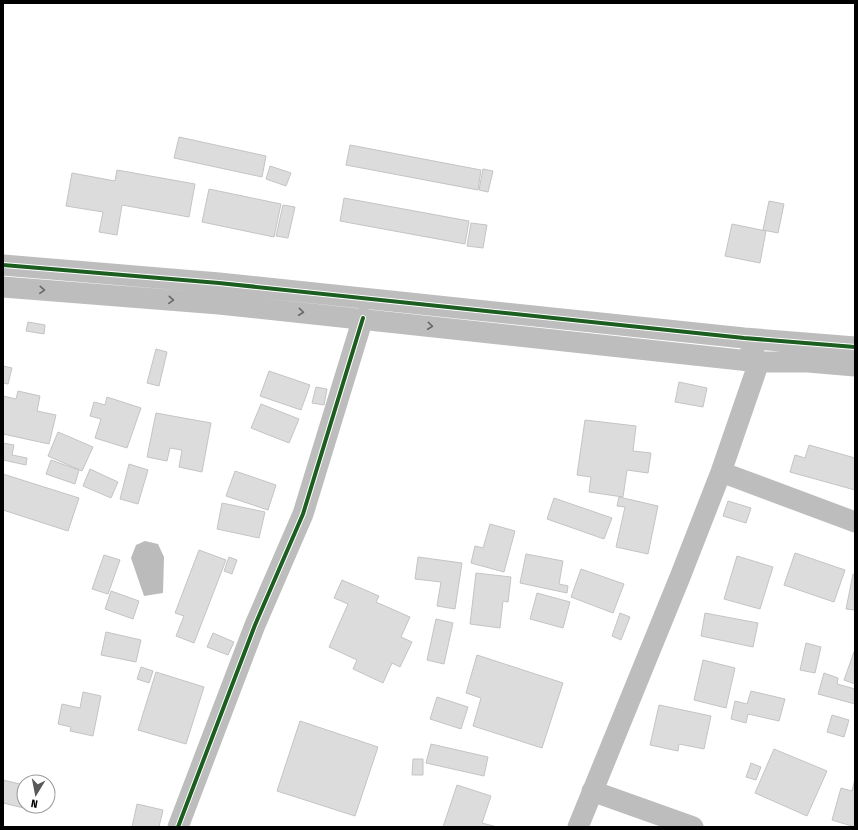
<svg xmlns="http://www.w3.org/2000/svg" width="858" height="830" font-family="'Fira Sans Condensed',sans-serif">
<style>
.water{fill:#bbb}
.building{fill:#dcdcdc;stroke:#c4c4c4}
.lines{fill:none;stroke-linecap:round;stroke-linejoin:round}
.minor{stroke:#bdbdbd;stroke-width:21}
.cycleway-casing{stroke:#fff;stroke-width:6}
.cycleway{stroke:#1b5e20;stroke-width:4}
.oneway{stroke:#686868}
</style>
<rect width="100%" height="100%" fill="#fff"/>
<!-- water -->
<path class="water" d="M145,541L158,544L164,557L163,593L144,596L131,558L136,545Z"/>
<!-- building -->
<path class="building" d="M179,137L266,156L262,177L174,158Z
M350,145L481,170L478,190L346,165Z
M270,166L291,173L286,186L266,179Z
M483,169L493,171L488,192L479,190Z
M117,170L195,184L189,217L122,205L117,235L99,232L103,212L66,206L72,173L115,181Z
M209,189L281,204L274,237L202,222Z
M344,198L469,221L465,244L340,221Z
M769,201L784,204L778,233L763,230Z
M283,205L295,207L288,238L276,236Z
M471,223L487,225L483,248L467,246Z
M732,224L766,231L760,263L725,256Z
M28,322L45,325L44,334L26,331Z
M156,349L167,352L159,386L147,383Z
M3,366L12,368L8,384L3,383Z
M269,371L310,385L301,410L260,396Z
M679,382L707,388L703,407L675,402Z
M316,387L327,389L324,405L312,403Z
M18,391L40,396L37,411L56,415L49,444L3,434V396L16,399Z
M107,397L141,408L127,448L95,438L101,419L90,416L94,402L105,405Z
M261,404L299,419L289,443L251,428Z
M156,413L211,423L202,472L179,467L182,450L170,448L167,461L147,457Z
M585,420L636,426L633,451L651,453L648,473L627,470L623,497L589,492L591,477L577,475Z
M58,432L93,447L82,471L48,456Z
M3,443L14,445L12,455L27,458L26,465L3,460Z
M809,445L855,458V490L790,472L795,455L805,458Z
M51,460L79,470L75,484L46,474Z
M129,464L148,470L138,504L120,499Z
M90,469L118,482L111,498L83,486Z
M235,471L276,485L268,510L226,496Z
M3,474L79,498L68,531L3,510Z
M619,497L658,506L648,554L616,547L625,507L617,506Z
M554,498L612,518L604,539L547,519Z
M728,501L751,508L746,523L723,516Z
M222,503L265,512L259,538L217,529Z
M490,524L515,531L504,572L471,563L475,546L483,548Z
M199,550L226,560L194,643L176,636L184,616L175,613Z
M795,553L845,570L834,602L784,585Z
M526,554L563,561L559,584L568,586L567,593L520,583Z
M104,555L120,560L108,594L92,589Z
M737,556L773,567L760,609L724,599Z
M229,557L237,560L232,574L224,571Z
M418,557L462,563L455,609L437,606L441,582L415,579Z
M581,569L624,584L613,613L571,597Z
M476,573L511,577L508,602L503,601L500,628L470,624Z
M853,574L855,575V610L846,609Z
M342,580L379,596L376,602L410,617L401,637L412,642L400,667L392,663L383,683L353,669L357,660L329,647L348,604L334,598Z
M111,591L139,601L133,619L105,609Z
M537,593L570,602L563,628L530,619Z
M620,613L630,617L621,640L612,636Z
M705,613L758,623L753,647L701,636Z
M436,619L453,623L444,664L427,660Z
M106,632L141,640L136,662L101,655Z
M213,633L234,642L228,655L207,647Z
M806,643L821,647L815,673L800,670Z
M855,649V684L844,680Z
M477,655L563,683L542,748L473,726L481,698L466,693Z
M703,660L735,668L726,708L694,700Z
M141,667L153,671L149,683L137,679Z
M156,672L204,687L186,744L138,730Z
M824,673L838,678L837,684L855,689V704L818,694Z
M751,691L785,699L779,721L748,714L746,723L731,719L735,701L747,704Z
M83,692L101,696L93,736L70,731L71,727L58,724L62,704L80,708Z
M437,697L468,707L461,729L430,719Z
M659,705L711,716L704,749L679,744L678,751L650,745Z
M832,715L849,720L844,737L827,732Z
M300,721L378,747L355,816L277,791Z
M431,744L488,757L484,776L426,763Z
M774,749L827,771L807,816L755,793Z
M413,759H423V775H412Z
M751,763L761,767L756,780L746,777Z
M855,779V827L832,820L841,788L852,791Z
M3,780L24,785V806H28V809L3,803Z
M457,785L491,796L482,823L497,827H443Z
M137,804L163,810L159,827H132Z"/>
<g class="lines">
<!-- minor -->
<path class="minor" d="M3,265L219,283L744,338L855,347
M3,287L219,304L759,362H808L855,366
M721,472L855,522
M592,791L693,827
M178,827L255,625L303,514L363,318
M578,827L680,577L721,472L759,362L751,350"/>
<!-- cycleway casing -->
<g class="cycleway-casing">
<path id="cycleway" d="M3,265L219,283L744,338L855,347
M178,827L255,625L303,514L363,318"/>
</g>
<!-- cycleway -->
<use href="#cycleway" class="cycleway"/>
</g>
<!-- one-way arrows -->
<defs><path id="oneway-chevron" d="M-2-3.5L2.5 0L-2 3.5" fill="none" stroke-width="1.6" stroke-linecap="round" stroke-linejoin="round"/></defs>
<g class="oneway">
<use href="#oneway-chevron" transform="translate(42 290) rotate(4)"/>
<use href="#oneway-chevron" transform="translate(171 300) rotate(4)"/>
<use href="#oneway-chevron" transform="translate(301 312) rotate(6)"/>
<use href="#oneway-chevron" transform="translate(430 326) rotate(6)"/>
</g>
<!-- border -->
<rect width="858" height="830" fill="none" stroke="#000000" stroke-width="8"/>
<!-- north arrow -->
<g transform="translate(36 794) rotate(190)"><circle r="19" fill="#ffffff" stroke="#999999"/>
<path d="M0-3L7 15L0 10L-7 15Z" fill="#595959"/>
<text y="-6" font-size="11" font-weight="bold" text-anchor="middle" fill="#000000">N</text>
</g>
</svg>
